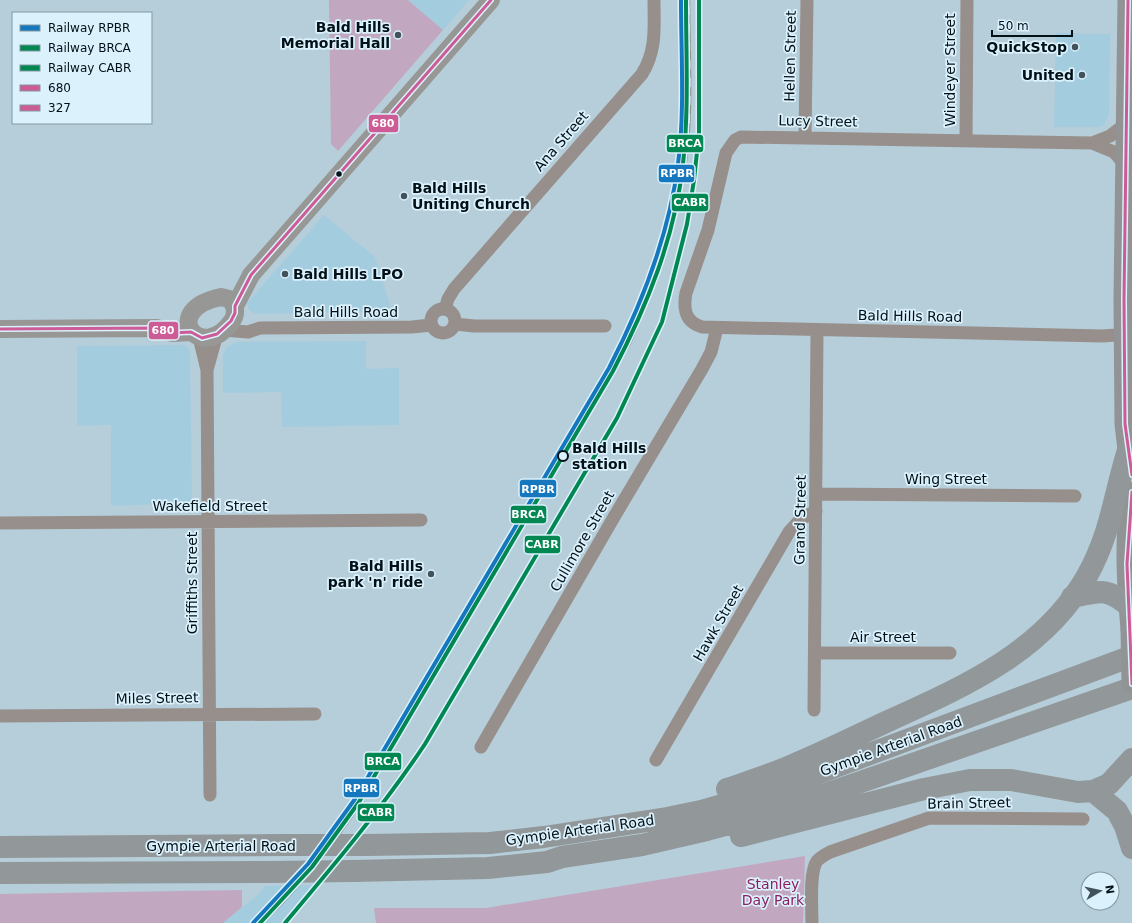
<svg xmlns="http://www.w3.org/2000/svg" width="1132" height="923" font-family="'DejaVu Sans',sans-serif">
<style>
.built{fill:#a4ccdf}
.green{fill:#c1a8c0}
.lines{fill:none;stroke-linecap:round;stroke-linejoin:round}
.minor{stroke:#978f8b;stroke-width:13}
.secondary{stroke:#979796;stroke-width:18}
.trunk{stroke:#929394;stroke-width:21}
.motorway{stroke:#929799;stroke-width:22}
.rail-casing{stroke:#8b9093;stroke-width:4.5}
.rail{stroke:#dbf1fc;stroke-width:3;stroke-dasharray:9;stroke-linecap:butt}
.trunk-bridge{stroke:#929394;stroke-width:21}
.motorway-bridge{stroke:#929799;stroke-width:22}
.bus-1-casing{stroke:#dbf1fc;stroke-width:6}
.bus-2-casing{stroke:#dbf1fc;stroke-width:6}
.bus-1{stroke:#cd5b96;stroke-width:3}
.bus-2{stroke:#cd5b96;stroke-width:3}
.rail-1-casing{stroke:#dbf1fc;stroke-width:7}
.rail-2-casing{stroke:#dbf1fc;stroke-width:7}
.rail-3-casing{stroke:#dbf1fc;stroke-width:7}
.rail-1{stroke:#1578be;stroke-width:4}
.rail-2{stroke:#008752;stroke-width:4}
.rail-3{stroke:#008752;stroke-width:4}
.poi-dot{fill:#41525b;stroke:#dbf1fc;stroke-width:1.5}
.bus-dot{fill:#021017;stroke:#dbf1fc;stroke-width:1.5}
.stop-dot{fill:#dbf1fc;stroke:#021017;stroke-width:2}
.labels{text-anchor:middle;stroke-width:3.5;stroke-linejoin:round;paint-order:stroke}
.poi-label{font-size:14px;font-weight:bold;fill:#021017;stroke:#dbf1fc;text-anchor:end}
.street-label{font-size:14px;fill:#021017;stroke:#dbf1fc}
.stop-label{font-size:14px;font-weight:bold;fill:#021017;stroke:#dbf1fc;text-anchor:start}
.park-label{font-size:14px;fill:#8b1e62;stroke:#dbf1fc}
.line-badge{stroke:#dbf1fc;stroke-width:1.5}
.badge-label{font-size:11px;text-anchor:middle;font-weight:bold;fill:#fff}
</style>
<rect width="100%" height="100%" fill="#b6ceda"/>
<!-- built -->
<path class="built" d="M408,0H469L443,30Z
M1056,33L1110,34L1109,115L1104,125L1099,127H1054Z
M324,215L375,257L392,311L261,314L253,313L248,308L247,303Z
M366,341V369L399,368V425L282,427L281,392L223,393V355L226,348L236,342Z
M185,345L190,350L192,503L111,506V425L77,426V346Z
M318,885L288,923H223L260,893L264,886Z"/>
<!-- green -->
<path class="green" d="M329,0H408L443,30L338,151L331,144Z
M805,856L803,923H376L374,908H486Z
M242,890V907L223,923H0V894Z"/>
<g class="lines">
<!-- minor -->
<path class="minor" d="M1127,123L1110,136L1092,143L741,137L735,140L726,153L708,230L686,293C683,309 685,322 702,327L1102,336L1132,334
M805,136L807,0
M966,140L967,0
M1092,143L1114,152L1127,167
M431 321a12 12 0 1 1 24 0a12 12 0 1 1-24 0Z
M445,309L448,299L454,289L642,74C657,50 654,27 654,0
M455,324L474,326H605
M223,330L248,332L260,328L412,327L431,325
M199,337L207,370
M817,494L1075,496
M0,523L421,520
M815,653H950
M814,710L817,331
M0,716L315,714
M481,747L614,517L702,369L711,352L717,328
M656,760L789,532L801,519L816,511
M210,795L207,370L217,334
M812,923C812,908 809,872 817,861C821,857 825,855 830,852L929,818L1083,819"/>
<!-- secondary -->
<path class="secondary" d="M221,297L229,299C236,305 237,313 232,321C201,365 158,310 221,297Z
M235,306L251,275L491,0
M0,329L157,328L172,333L191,332"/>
<!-- trunk -->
<path class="trunk" d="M1128,0L1124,299L1125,424L1130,467
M1131,629C1127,583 1124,538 1132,492"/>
<!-- motorway -->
<path class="motorway" d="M1072,597C1100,592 1105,586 1129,606
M727,789C750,781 773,774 795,764C826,751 856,736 886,722C963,687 1043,653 1087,576C1111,533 1114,495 1128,450
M1093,791L1117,811L1125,826L1132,848
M741,836L924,789L970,780H1011L1078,792L1093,791L1109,784L1132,759
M367,845L490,843L544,837L667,818L701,811L768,792L1132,656
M0,847L287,845
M353,871L488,868L547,862L562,857L642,845L707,830L774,812L1132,688
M0,873L270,872"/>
<!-- rail casing -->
<g class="rail-casing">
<path id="rail" d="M261,923C300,886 333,844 362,799L629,343C656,283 676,226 685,161C692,108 688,53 688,0"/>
</g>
<!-- rail -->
<use href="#rail" class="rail"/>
<!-- trunk-bridge -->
<path class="trunk-bridge" d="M1131,629L1132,684"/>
<!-- motorway-bridge -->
<path class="motorway-bridge" d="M287,845H367
M270,872L353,871"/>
<!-- bus-1 casing -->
<g class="bus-1-casing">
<path id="bus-1" d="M0,329L157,328L172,333L191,332L202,338L217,334L231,321L235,313V306L251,275L491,0"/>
</g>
<!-- bus-2 casing -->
<g class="bus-2-casing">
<path id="bus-2" d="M1128,0L1124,299L1125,424L1132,475
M1132,492L1127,564L1132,684"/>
</g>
<!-- bus-1 -->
<use href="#bus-1" class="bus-1"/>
<!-- bus-2 -->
<use href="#bus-2" class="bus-2"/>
<!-- rail-1 casing -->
<g class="rail-1-casing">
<path id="rail-1" d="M253,923L308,864L355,799L609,368C642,304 669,236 678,164C685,110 681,55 681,0"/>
</g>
<!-- rail-2 casing -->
<g class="rail-2-casing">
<path id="rail-2" d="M260,923L312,867L359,802L613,371C647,306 675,237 683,164C689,110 686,55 686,0"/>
</g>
<!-- rail-3 casing -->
<g class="rail-3-casing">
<path id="rail-3" d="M285,923C334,865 383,807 425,744L617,418L662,322L687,224L694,180L699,133V0"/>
</g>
<!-- rail-1 -->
<use href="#rail-1" class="rail-1"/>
<!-- rail-2 -->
<use href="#rail-2" class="rail-2"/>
<!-- rail-3 -->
<use href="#rail-3" class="rail-3"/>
</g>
<!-- markers -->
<g class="poi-dot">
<circle cx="398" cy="35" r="4"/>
<circle cx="1075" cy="47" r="4"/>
<circle cx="1082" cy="75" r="4"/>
<circle cx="404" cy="196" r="4"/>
<circle cx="285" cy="274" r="4"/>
<circle cx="431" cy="574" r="4"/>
</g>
<circle class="bus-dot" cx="339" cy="174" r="3.5"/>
<circle class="stop-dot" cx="563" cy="456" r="5"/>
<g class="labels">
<!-- poi labels -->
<g class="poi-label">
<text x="390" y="32">Bald Hills<tspan x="390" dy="16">Memorial Hall</tspan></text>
<text x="1067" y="52">QuickStop</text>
<text x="1074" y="80">United</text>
<text x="412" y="193" text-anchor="start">Bald Hills<tspan x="412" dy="16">Uniting Church</tspan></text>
<text x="293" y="279" text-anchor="start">Bald Hills LPO</text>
<text x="423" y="571">Bald Hills<tspan x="423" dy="16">park 'n' ride</tspan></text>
</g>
<!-- street labels -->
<g class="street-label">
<text transform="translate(790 56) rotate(-89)" y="5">Hellen Street</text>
<text transform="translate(950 70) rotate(-90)" y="5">Windeyer Street</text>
<text transform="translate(818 121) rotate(1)" y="5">Lucy Street</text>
<text transform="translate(561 141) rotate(-49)" y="5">Ana Street</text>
<text x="346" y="317">Bald Hills Road</text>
<text transform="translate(910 316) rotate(1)" y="5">Bald Hills Road</text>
<text x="946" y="484">Wing Street</text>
<text x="210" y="511">Wakefield Street</text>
<text transform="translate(800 520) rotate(-89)" y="5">Grand Street</text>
<text transform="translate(582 541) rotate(-60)" y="5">Cullimore Street</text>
<text transform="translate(192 583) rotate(-90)" y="5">Griffiths Street</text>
<text transform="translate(718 623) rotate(-60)" y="5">Hawk Street</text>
<text x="883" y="642">Air Street</text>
<text transform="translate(157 698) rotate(-1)" y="5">Miles Street</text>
<text transform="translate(891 746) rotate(-20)" y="5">Gympie Arterial Road</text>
<text transform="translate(969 803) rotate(-1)" y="5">Brain Street</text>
<text transform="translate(580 830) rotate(-8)" y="5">Gympie Arterial Road</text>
<text x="221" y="851">Gympie Arterial Road</text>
</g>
<!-- stop labels -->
<g class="stop-label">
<text x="572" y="453">Bald Hills<tspan x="572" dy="16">station</tspan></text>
</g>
<!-- park labels -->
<g class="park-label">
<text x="773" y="889">Stanley<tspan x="773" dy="16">Day Park</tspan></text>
</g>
</g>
<g class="line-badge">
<rect x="368" y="114" width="31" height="19" rx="4" fill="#cd5b96"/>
<rect x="666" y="134" width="38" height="19" rx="4" fill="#008752"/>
<rect x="658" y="164" width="37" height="19" rx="4" fill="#1578be"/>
<rect x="671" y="193" width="38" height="19" rx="4" fill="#008752"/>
<rect x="148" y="321" width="31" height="19" rx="4" fill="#cd5b96"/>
<rect x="519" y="479" width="38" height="19" rx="4" fill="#1578be"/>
<rect x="510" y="505" width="37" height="19" rx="4" fill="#008752"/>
<rect x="524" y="535" width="37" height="19" rx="4" fill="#008752"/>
<rect x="364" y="752" width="38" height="19" rx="4" fill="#008752"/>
<rect x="343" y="778" width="37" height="20" rx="4" fill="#1578be"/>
<rect x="357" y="803" width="38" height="19" rx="4" fill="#008752"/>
</g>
<g class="badge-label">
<text x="383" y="127">680</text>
<text x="685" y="147">BRCA</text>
<text x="677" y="177">RPBR</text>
<text x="690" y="206">CABR</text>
<text x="163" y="334">680</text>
<text x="538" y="493">RPBR</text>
<text x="528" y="518">BRCA</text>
<text x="542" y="548">CABR</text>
<text x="383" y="765">BRCA</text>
<text x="361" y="792">RPBR</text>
<text x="376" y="816">CABR</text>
</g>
<!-- legend -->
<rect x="12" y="12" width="140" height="112" fill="#dbf1fc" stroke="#8497a0"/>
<rect x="20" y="25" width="20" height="6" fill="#1578be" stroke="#8497a0"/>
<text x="48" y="32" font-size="12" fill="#021017">Railway RPBR</text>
<rect x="20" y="45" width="20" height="6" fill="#008752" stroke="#8497a0"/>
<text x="48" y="52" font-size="12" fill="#021017">Railway BRCA</text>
<rect x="20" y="65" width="20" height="6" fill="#008752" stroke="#8497a0"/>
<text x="48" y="72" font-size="12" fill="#021017">Railway CABR</text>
<rect x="20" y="85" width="20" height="6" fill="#cd5b96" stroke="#8497a0"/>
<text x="48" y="92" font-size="12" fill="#021017">680</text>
<rect x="20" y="105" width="20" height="6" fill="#cd5b96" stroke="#8497a0"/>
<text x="48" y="112" font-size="12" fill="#021017">327</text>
<!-- north arrow -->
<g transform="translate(1100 891) rotate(81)"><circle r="19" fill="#dbf1fc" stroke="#8497a0"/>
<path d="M0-3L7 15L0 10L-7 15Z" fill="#41525b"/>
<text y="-6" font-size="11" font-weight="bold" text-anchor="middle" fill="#021017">N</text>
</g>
<!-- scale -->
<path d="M992 30v6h80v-6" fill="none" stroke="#021017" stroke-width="2"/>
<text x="998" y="30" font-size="12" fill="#021017" stroke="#dbf1fc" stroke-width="3" paint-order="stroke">50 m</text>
</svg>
